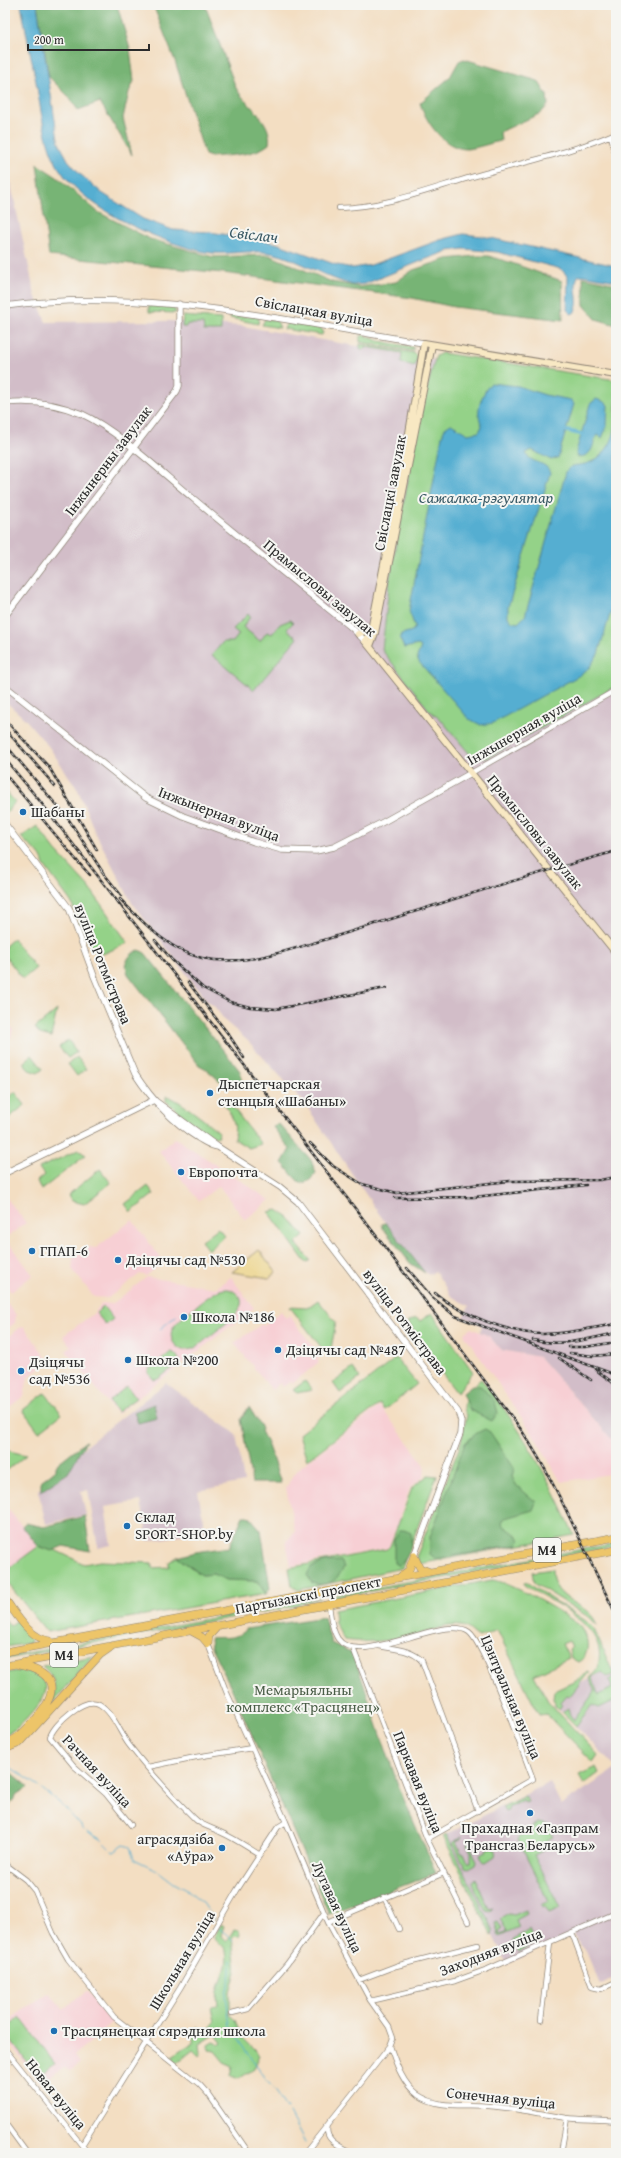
<svg xmlns="http://www.w3.org/2000/svg" width="621" height="2158" font-family="'Gentium Book Plus',serif">
<style>
.built{fill:#f7cfd4}
.industrial{fill:#d2bdc8}
.green{fill:#94d288;stroke:#607e5a}
.forest{fill:#77b474;stroke:#517050}
.sand{fill:#eeda9e;stroke:#8c8264}
.water{fill:#54aed1;stroke:#406c7e}
.lines{fill:none;stroke-linecap:round;stroke-linejoin:round}
.stream{stroke:#54aed1;stroke-width:1}
.canal{stroke:#54aed1;stroke-width:4}
.minor-casing{stroke:#8f8476;stroke-width:6}
.tertiary-casing{stroke:#8f8476;stroke-width:7}
.secondary-casing{stroke:#8f8476;stroke-width:8}
.trunk-casing{stroke:#8f8476;stroke-width:8}
.minor{stroke:#fff;stroke-width:4.5}
.tertiary{stroke:#fff;stroke-width:5.5}
.secondary{stroke:#f8e8c3;stroke-width:6}
.trunk{stroke:#edc569;stroke-width:7}
.rail-casing{stroke:#2b2b2b;stroke-width:2.5}
.rail{stroke:#f6f6f2;stroke-width:1;stroke-dasharray:3;stroke-linecap:butt}
.poi-dot{fill:#1f6fb2;stroke:#f6f6f2;stroke-width:1.5}
.labels{text-anchor:middle;stroke-width:4;stroke-linejoin:round;paint-order:stroke}
.shield{fill:#f6f6f2;stroke:#686867;stroke-width:1}
.shield-label{font-size:14px;font-weight:bold;fill:#2b2b2b}
.street-label{font-size:15px;fill:#2b2b2b;stroke:#f6f6f2}
.poi-label{font-size:15px;fill:#2b2b2b;stroke:#f6f6f2;text-anchor:start}
.park-label{font-size:15px;fill:#4a5d47;stroke:#f6f6f2}
.water-label{font-size:16px;font-style:italic;fill:#395965;stroke:#f6f6f2}
</style>
<rect width="100%" height="100%" fill="#f6f6f2"/>
<filter id="ink" filterUnits="userSpaceOnUse"><feTurbulence type="fractalNoise" baseFrequency=".025" numOctaves="2"/><feDisplacementMap in="SourceGraphic" scale="8" xChannelSelector="R" yChannelSelector="G"/><feConvolveMatrix kernelMatrix="1 2 1 2 8 2 1 2 1" color-interpolation-filters="sRGB"/></filter>
<filter id="wash" filterUnits="userSpaceOnUse"><feTurbulence type="fractalNoise" baseFrequency=".012" numOctaves="4" result="noise"/><feDisplacementMap in="SourceGraphic" scale="16" xChannelSelector="R" yChannelSelector="G"/><feGaussianBlur stdDeviation="0.9" result="paint"/><feColorMatrix in="noise" values="0 0 0 0 0 0 0 0 0 0 0 0 0 0 0 0 0 1.4 0 .05"/><feComposite in="paint" operator="in"/></filter>
<g filter="url(#wash)">
<rect width="100%" height="100%" fill="#f3dec2"/>
<!-- built -->
<path class="built" d="M5,1004L11,1011L7,1021L13,1029L11,1037L5,1041Z
M175,1138L270,1200L245,1220L219,1186L199,1201L159,1151Z
M5,1196L26,1223L5,1238L33,1275L11,1292L5,1284Z
M132,1220L164,1262L146,1276L140,1274L108,1298L94,1297L72,1269L73,1258L88,1247L96,1248Z
M147,1277L216,1288L231,1277L254,1308L117,1414L66,1351L71,1347L63,1336L93,1314L102,1303L112,1304Z
M5,1300L16,1315L15,1323L5,1330Z
M281,1311L286,1318L289,1315L321,1356L317,1359L319,1362L293,1383L291,1381L283,1387L280,1383L272,1390L234,1343L262,1324L265,1326L269,1320Z
M24,1327L49,1361L28,1377L24,1396L8,1408H5V1339L19,1328Z
M471,1328L489,1336L501,1350L539,1357L616,1444V1473L561,1482L535,1437L464,1334Z
M380,1406L425,1465L424,1476L410,1488L389,1546L387,1548L291,1566L286,1542L295,1531L286,1488L292,1477L300,1467Z
M5,1505L38,1546L5,1571Z
M87,1991L113,2022L74,2055L80,2063L69,2071L65,2067L41,2084L5,2039V2023L49,1992L63,2009Z"/>
<!-- industrial -->
<path class="industrial" d="M5,158L35,295L46,322L169,321L242,326L616,391V1444L539,1357L501,1350L489,1336L480,1332L482,1325L463,1317L469,1306L451,1296L435,1271L429,1275L417,1265L377,1211L303,1101L248,1041L226,1022L214,1006L207,1001L132,903L95,832L78,790L49,747L26,720L5,701Z
M166,1383L236,1434L244,1482L198,1491L205,1532L148,1541L141,1501L105,1507L111,1545L98,1548L88,1490L81,1492L86,1515L46,1524L38,1490L88,1444Z
M615,1666L616,1667V1767L554,1704L579,1684Z
M616,1769V1976L600,1985L585,1949L573,1934L507,1964L443,1836L550,1782L561,1805Z"/>
<!-- green -->
<path class="green" d="M149,305L174,307L176,313L149,312Z
M183,316L221,319V331H204L203,324H187L186,327H182Z
M239,316L259,317L258,324L230,318L231,316Z
M265,319L277,321L280,328L262,325Z
M287,323L321,328L323,332L322,335L284,329Z
M364,335L379,341L413,347V351L360,342V337Z
M360,344L414,353L417,357L415,366L401,363L402,353L366,347L362,350L360,348Z
M442,353L616,380V686L487,758H473L443,722L429,710L382,650L390,576L422,406L436,356Z
M248,614L250,617L243,627L260,641L267,632L272,634L280,624L290,620L293,623L287,629L297,638L254,690L212,655L223,642H233L239,634L233,629Z
M5,790L15,802L5,814Z
M37,826L55,850L89,887L128,943L103,954L95,952L88,942L71,902L44,865C41,851 30,848 21,837Z
M13,939L36,968L23,979L5,956V946Z
M57,1010L51,1037L40,1034L35,1028Z
M68,1040L77,1052L68,1058L59,1047Z
M32,1055L43,1069L38,1073L29,1070L23,1063Z
M77,1057L86,1069L77,1076L68,1064Z
M15,1092L25,1105L5,1121V1100Z
M166,1096C175,1096 207,1123 217,1130L219,1136L215,1137C197,1128 181,1114 166,1101Z
M225,1097L261,1144L249,1148L234,1139C237,1122 231,1113 221,1101Z
M78,1150L86,1155L41,1190L37,1181L44,1175L39,1168Z
M100,1169L111,1183L84,1204L72,1201L68,1195Z
M148,1186L154,1194L131,1212L125,1204Z
M277,1210L289,1218L304,1236L296,1243L310,1260L306,1263L269,1212Z
M218,1228L225,1236L208,1250L201,1241Z
M229,1289C259,1302 226,1323 214,1333C207,1338 200,1346 192,1349C189,1350 186,1350 183,1350C174,1347 168,1337 173,1328C177,1320 211,1293 220,1290C223,1289 226,1289 229,1289Z
M318,1300L336,1322L330,1354L328,1356L290,1307L307,1308Z
M103,1306L113,1319L106,1325L96,1313Z
M432,1313L473,1372L457,1393L417,1341L415,1333L408,1322L416,1318L420,1321Z
M171,1352C175,1352 180,1359 179,1363L158,1379L154,1380L148,1373V1370Z
M396,1358L417,1384L385,1410L380,1404L307,1460L299,1434Z
M353,1368L360,1378L340,1393L333,1383Z
M481,1379C520,1426 550,1479 574,1535L419,1564L417,1555L460,1446L467,1415C458,1404 472,1386 481,1379Z
M305,1381L312,1390L297,1393L293,1390Z
M127,1386L136,1398L117,1412L109,1401Z
M45,1393L62,1414L39,1432L23,1410Z
M5,1450L26,1455L5,1472Z
M428,1475L437,1476L402,1568L298,1590L292,1586L289,1568L387,1549L390,1546L412,1488Z
M616,1543V1546L328,1599L331,1596Z
M39,1546L52,1551L55,1550L84,1564L100,1561L152,1563V1568L169,1567V1562L177,1557L202,1575L213,1574L227,1580L257,1581L266,1594L47,1632L9,1585L8,1576L5,1571Z
M552,1569C551,1604 591,1601 597,1626L587,1616L534,1583L532,1572Z
M492,1580C507,1580 570,1616 581,1627C589,1637 591,1656 578,1662L571,1658L569,1650L572,1647L569,1641L562,1644L569,1658L534,1675L548,1701L598,1755L593,1762L546,1714L539,1715L497,1630L479,1637C473,1634 469,1627 461,1626C444,1623 426,1634 409,1637C388,1641 365,1643 344,1640L335,1623L334,1610Z
M526,1582L586,1621L594,1629L614,1675L607,1677L602,1672L591,1677L599,1695L612,1688L609,1680L616,1678V1700L599,1708L592,1705L576,1726L562,1712L568,1708L570,1715L574,1720L595,1691L589,1678C591,1675 594,1675 596,1670C615,1629 552,1602 524,1585V1583Z
M319,1598H321L295,1606L5,1659V1657Z
M5,1619L10,1626L16,1621L19,1622L31,1640L30,1643L5,1647Z
M94,1656L53,1702C56,1685 55,1677 42,1666Z
M22,1670C56,1677 49,1694 30,1715C23,1723 15,1731 5,1734V1673Z
M587,1671L589,1672L570,1696L567,1695L561,1702L563,1704L559,1709L553,1699L554,1691L580,1679Z
M596,1767L599,1773L584,1784L579,1775Z
M525,1796L528,1802L525,1803L524,1800L508,1807L509,1810L505,1812L502,1807Z
M538,1823L548,1825L553,1837L547,1840L550,1847L534,1855L560,1908L549,1913L545,1906L542,1907L541,1905L548,1901L518,1840L520,1836L533,1830L532,1826Z
M446,1834L493,1931L492,1936L443,1836Z
M462,1836L461,1839L456,1841L461,1853H464L468,1862H471V1852L467,1845L469,1842L477,1862L476,1865L469,1869L465,1867L453,1843Z
M491,1848L496,1850L495,1856L486,1862L482,1861L480,1854Z
M475,1878L489,1909L493,1908L489,1912L486,1911L473,1885L472,1882Z
M526,1910L527,1914L516,1920L519,1927L499,1936L495,1922L498,1921L502,1929L499,1931L500,1934L507,1931L500,1919L509,1914L514,1915Z
M221,1924L224,1926L221,1935L227,1941L234,1929L239,1930L240,1933L239,1936L235,1935L232,1938L236,1971L230,1993V2015L235,2020L241,2036L260,2055L254,2068L239,2079L231,2076L233,2066L224,2062L215,2051L209,2050V2045L214,2042L219,2044L222,2042L216,2034L200,2044L201,2053L199,2056L193,2050L177,2063L172,2056L194,2042L195,2031L198,2027L205,2034L215,2022L212,2006L218,2005C213,1986 231,1971 226,1951C225,1947 217,1941 214,1937Z
M529,1929L535,1944L518,1952L513,1944L514,1939Z
M20,2017L55,2064L38,2077L5,2033V2028Z"/>
<!-- forest -->
<path class="forest" d="M37,5H117L130,49L134,81L129,92L123,118L132,155L100,102L78,110L68,96L49,77Z
M153,5H205L236,88C246,106 273,120 269,144C255,156 229,155 211,157L205,155L175,61Z
M464,59L538,81L547,95L548,105L541,113L500,132L501,141C490,143 478,148 467,149C444,149 426,122 420,103L450,77L459,61Z
M37,164L57,177L98,212L150,239L213,257L269,255L332,282L360,287L396,282L413,270L447,259L476,256H488L509,262L562,281L563,320L454,307L412,298L223,273L49,256Z
M583,277L616,284V325L596,319L584,305Z
M139,950L145,953L240,1071L242,1077L240,1083C221,1091 215,1072 199,1065L128,974C124,963 127,955 139,950Z
M278,1123L311,1160L316,1173L309,1181L301,1183C292,1177 290,1170 282,1163L290,1149L273,1127Z
M386,1223L425,1273L410,1263L383,1228L382,1224Z
M472,1386H481L495,1402L498,1413L492,1421L470,1410L463,1393Z
M154,1404L157,1418L138,1423L134,1412Z
M249,1407L262,1428L261,1431L267,1443L281,1483H252L241,1419Z
M485,1429L490,1432L514,1468L512,1477L517,1486L536,1502L533,1510L505,1518L502,1522L503,1525L518,1536L520,1541L517,1545L435,1559L430,1554V1537L465,1443L477,1433Z
M86,1441L68,1473L41,1491V1481L54,1471L58,1463Z
M85,1516L90,1551L63,1546L52,1551L38,1546L22,1526L25,1523L44,1527Z
M243,1516H249L261,1530L270,1588L266,1594L257,1581L227,1580L213,1574L202,1575L177,1557L196,1552L229,1547Z
M404,1530L411,1533C412,1547 410,1556 399,1566L394,1563V1539L400,1531Z
M341,1561L344,1567C336,1582 328,1587 312,1583L307,1575L311,1567L325,1562Z
M324,1617L331,1643L353,1653L399,1788L436,1873L329,1914L231,1687L211,1647L210,1638C226,1636 234,1641 246,1629Z
M5,1767L29,1787L17,1794L8,1808L5,1807Z"/>
<!-- sand -->
<path class="sand" d="M259,1250L276,1272L269,1278L232,1272Z"/>
<!-- water -->
<path class="water" d="M21,5H37L57,133L59,143L68,160L80,174L102,193L143,219L173,230L210,232L276,243L337,265L353,268L371,265L440,240L463,234L482,236L616,266V281L582,275L578,276C572,287 582,303 574,313L571,314L567,310L568,277L561,269L497,252L464,249L448,251L424,260L365,284L353,285C324,278 300,259 271,253C249,249 226,256 205,252C158,242 74,205 54,159C43,134 41,109 36,82C31,57 26,31 21,5Z
M491,383L518,386L545,395L571,400L574,404L558,458L551,460L532,450L526,453C529,464 548,461 550,473L508,607V617L512,622L518,623L525,616L566,472C570,464 577,466 585,464C604,459 614,441 616,424V595L598,654L589,668L582,674L493,723L481,725L469,719L419,662L417,657L421,647L418,645L404,648L400,639L402,634L412,631L415,627L409,611L442,436L445,428L451,424L468,434L479,432L482,426C481,422 479,420 479,416C477,407 484,390 491,383Z
M596,399L605,402L608,405L607,426L602,438L598,435L596,436C592,447 593,456 578,457L576,452L590,404Z"/>
<g class="lines">
<!-- stream -->
<path class="stream" d="M160,1329L176,1316
M5,1764L39,1786
M42,1789L62,1805L84,1829
M87,1831L100,1839L109,1848
M112,1851L114,1852L124,1845L130,1847L134,1859L157,1870L174,1883L189,1891L203,1903L215,1921
M219,1928L233,1940
M231,1961V1973L226,1995L230,2027L271,2086
M273,2089L287,2109
M289,2113L305,2143"/>
<!-- canal -->
<path class="canal" d="M567,431L581,434"/>
</g>
</g>
<g filter="url(#ink)">
<g class="lines">
<!-- minor casing -->
<g class="minor-casing">
<path id="minor" d="M611,135L616,157
M339,208C389,207 437,186 486,173C529,161 575,151 616,133
M471,773L616,690
M329,1604C330,1615 332,1630 338,1639C359,1669 444,1613 469,1632C485,1644 523,1753 533,1779L427,1839
M208,1644L226,1691L286,1822L328,1922L370,2000L389,2027L393,2038L390,2046L361,2083L305,2153
M379,1646C393,1649 412,1649 422,1661L478,1811
M353,1648L427,1839L468,1922
M148,1767L196,1757L252,1748
M131,1825L106,1794L74,1766L50,1737C54,1724 84,1696 99,1704C113,1712 120,1733 129,1745C149,1771 171,1795 194,1818C201,1826 211,1827 220,1832C234,1838 247,1847 260,1855
M5,1864L26,1880L35,1891L53,1933L68,1959L114,2017L199,2084L209,2095L249,2153
M384,1897L399,1929
M328,1922L444,1873
M572,1933L592,1987L601,1989L616,1982
M359,1980L396,1966L478,1945
M370,2000H375L455,1981L488,1969L616,1913
M232,2013L248,2009L287,1964L324,1913
M541,2020L550,1943
M390,2046C396,2063 402,2083 418,2095C441,2110 465,2103 489,2106C515,2108 541,2114 567,2118C583,2120 600,2119 616,2121
M5,2049L88,2153
M5,2123L27,2153
M328,2125C323,2140 340,2146 352,2153
M82,2145L180,1988L237,1890L278,1827L286,1822
M561,2153L567,2118"/>
</g>
<!-- tertiary casing -->
<g class="tertiary-casing">
<path id="tertiary" d="M5,306C147,287 285,321 424,343
M5,403C31,400 58,404 82,414C119,431 163,474 195,500C247,544 300,586 352,628L365,641
M5,616L177,391L179,386V304
M5,686L146,798L183,816L254,842L282,850L316,851L334,847L385,821L471,773
M5,824L69,908L94,976L135,1074C152,1100 171,1121 198,1138C205,1142 210,1146 218,1147
M154,1100L218,1147L280,1187L298,1202L458,1412L461,1421L460,1434L414,1556
M5,1173L154,1100"/>
</g>
<!-- secondary casing -->
<g class="secondary-casing">
<path id="secondary" d="M616,375L424,343L404,463L372,625L370,633L365,641L616,953
M358,634L371,628
M370,646L375,633L432,345"/>
</g>
<!-- trunk casing -->
<g class="trunk-casing">
<path id="trunk" d="M414,1556L420,1568L430,1572
M401,1576L409,1570L414,1556
M5,1599C17,1615 29,1638 50,1641
M191,1631L202,1637L208,1644
M208,1644L209,1636L218,1626
M5,1652L616,1537
M5,1666L616,1550
M5,1743C17,1741 25,1730 34,1721C59,1693 59,1673 19,1665
M5,1749L20,1743L100,1655L110,1648"/>
</g>
<!-- minor -->
<use href="#minor" class="minor"/>
<!-- tertiary -->
<use href="#tertiary" class="tertiary"/>
<!-- secondary -->
<use href="#secondary" class="secondary"/>
<!-- trunk -->
<use href="#trunk" class="trunk"/>
<!-- rail casing -->
<g class="rail-casing">
<path id="rail" d="M5,720L49,767L97,850
M5,729L55,786
M5,744L69,820L104,874
M5,759L39,800L378,1238L520,1428C559,1486 584,1552 616,1614
M5,774L78,862L90,875
M101,870L121,895
M120,899C144,923 168,950 202,958C244,967 284,951 324,940C363,928 403,915 442,903C500,884 558,868 616,851
M155,940L172,960L203,988L230,1002L250,1007L276,1009L386,988
M188,982L229,1035L244,1058
M310,1143L333,1166L349,1176L362,1184L397,1193L510,1181L600,1180L616,1177
M395,1198L474,1197L586,1185
M407,1268L432,1297L455,1316L616,1375
M435,1293C460,1314 510,1334 543,1334C567,1334 592,1328 616,1324
M533,1340C560,1347 589,1339 616,1333
M568,1347H585L610,1343
M570,1353L593,1356L616,1354
M559,1358L591,1380
M596,1370L616,1385"/>
</g>
<!-- rail -->
<use href="#rail" class="rail"/>
</g>
</g>
<!-- markers -->
<g class="poi-dot">
<circle cx="23" cy="812" r="4"/>
<circle cx="210" cy="1093" r="4"/>
<circle cx="181" cy="1172" r="4"/>
<circle cx="32" cy="1251" r="4"/>
<circle cx="118" cy="1260" r="4"/>
<circle cx="184" cy="1317" r="4"/>
<circle cx="278" cy="1350" r="4"/>
<circle cx="128" cy="1360" r="4"/>
<circle cx="21" cy="1371" r="4"/>
<circle cx="127" cy="1526" r="4"/>
<circle cx="530" cy="1813" r="4"/>
<circle cx="222" cy="1848" r="4"/>
<circle cx="54" cy="2031" r="4"/>
</g>
<g class="labels">
<!-- shield labels -->
<g class="shield">
<rect x="533" y="1538" width="28" height="24" rx="3"/>
<rect x="50" y="1643" width="28" height="24" rx="3"/>
</g>
<g class="shield-label">
<text x="547" y="1555">М4</text>
<text x="64" y="1660">М4</text>
</g>
<!-- street labels -->
<g class="street-label">
<text transform="translate(314 311) rotate(10)" y="5">Свіслацкая вуліца</text>
<text transform="translate(108 461) rotate(-53)" y="5">Інжынерны завулак</text>
<text transform="translate(390 493) rotate(-79)" y="5">Свіслацкі завулак</text>
<text transform="translate(320 588) rotate(40)" y="5">Прамысловы завулак</text>
<text transform="translate(524 729) rotate(-30)" y="5">Інжынерная вуліца</text>
<text transform="translate(219 814) rotate(21)" y="5">Інжынерная вуліца</text>
<text transform="translate(535 832) rotate(51)" y="5">Прамысловы завулак</text>
<text transform="translate(103 964) rotate(68)" y="5">вуліца Ротмістрава</text>
<text transform="translate(405 1322) rotate(53)" y="5">вуліца Ротмістрава</text>
<text transform="translate(308 1595) rotate(-11)" y="5">Партызанскі праспект</text>
<text transform="translate(511 1697) rotate(67)" y="5">Цэнтральная вуліца</text>
<text transform="translate(97 1771) rotate(47)" y="5">Рачная вуліца</text>
<text transform="translate(418 1782) rotate(68)" y="5">Паркавая вуліца</text>
<text transform="translate(337 1907) rotate(65)" y="5">Лугавая вуліца</text>
<text transform="translate(491 1952) rotate(-21)" y="5">Заходняя вуліца</text>
<text transform="translate(182 1960) rotate(-59)" y="5">Школьная вуліца</text>
<text transform="translate(56 2094) rotate(51)" y="5">Новая вуліца</text>
<text transform="translate(501 2098) rotate(6)" y="5">Сонечная вуліца</text>
</g>
<!-- poi labels -->
<g class="poi-label">
<text x="31" y="817">Шабаны</text>
<text x="218" y="1089">Дыспетчарская<tspan x="218" dy="17">станцыя «Шабаны»</tspan></text>
<text x="189" y="1177">Европочта</text>
<text x="40" y="1256">ГПАП-6</text>
<text x="126" y="1265">Дзіцячы сад №530</text>
<text x="192" y="1322">Школа №186</text>
<text x="286" y="1355">Дзіцячы сад №487</text>
<text x="136" y="1365">Школа №200</text>
<text x="29" y="1367">Дзіцячы<tspan x="29" dy="17">сад №536</tspan></text>
<text x="135" y="1522">Склад<tspan x="135" dy="17">SPORT-SHOP.by</tspan></text>
<text x="530" y="1833" text-anchor="middle">Прахадная «Газпрам<tspan x="530" dy="17">Трансгаз Беларусь»</tspan></text>
<text x="214" y="1844" text-anchor="end">аграсядзіба<tspan x="214" dy="17">«Аўра»</tspan></text>
<text x="62" y="2036">Трасцянецкая сярэдняя школа</text>
</g>
<!-- park labels -->
<g class="park-label">
<text x="303" y="1695">Мемарыяльны<tspan x="303" dy="17">комплекс «Трасцянец»</tspan></text>
</g>
<!-- water labels -->
<g class="water-label">
<text transform="translate(254 234) rotate(7)" y="6">Свіслач</text>
<text x="486" y="503">Сажалка-рэгулятар</text>
</g>
</g>
<!-- margin -->
<rect width="621" height="2158" fill="none" stroke="#f6f6f2" stroke-width="20"/>
<!-- scale -->
<path d="M28 44v6h121v-6" fill="none" stroke="#2b2b2b" stroke-width="2"/>
<text x="34" y="44" font-size="12" fill="#2b2b2b" stroke="#f6f6f2" stroke-width="3" paint-order="stroke">200 m</text>
</svg>
